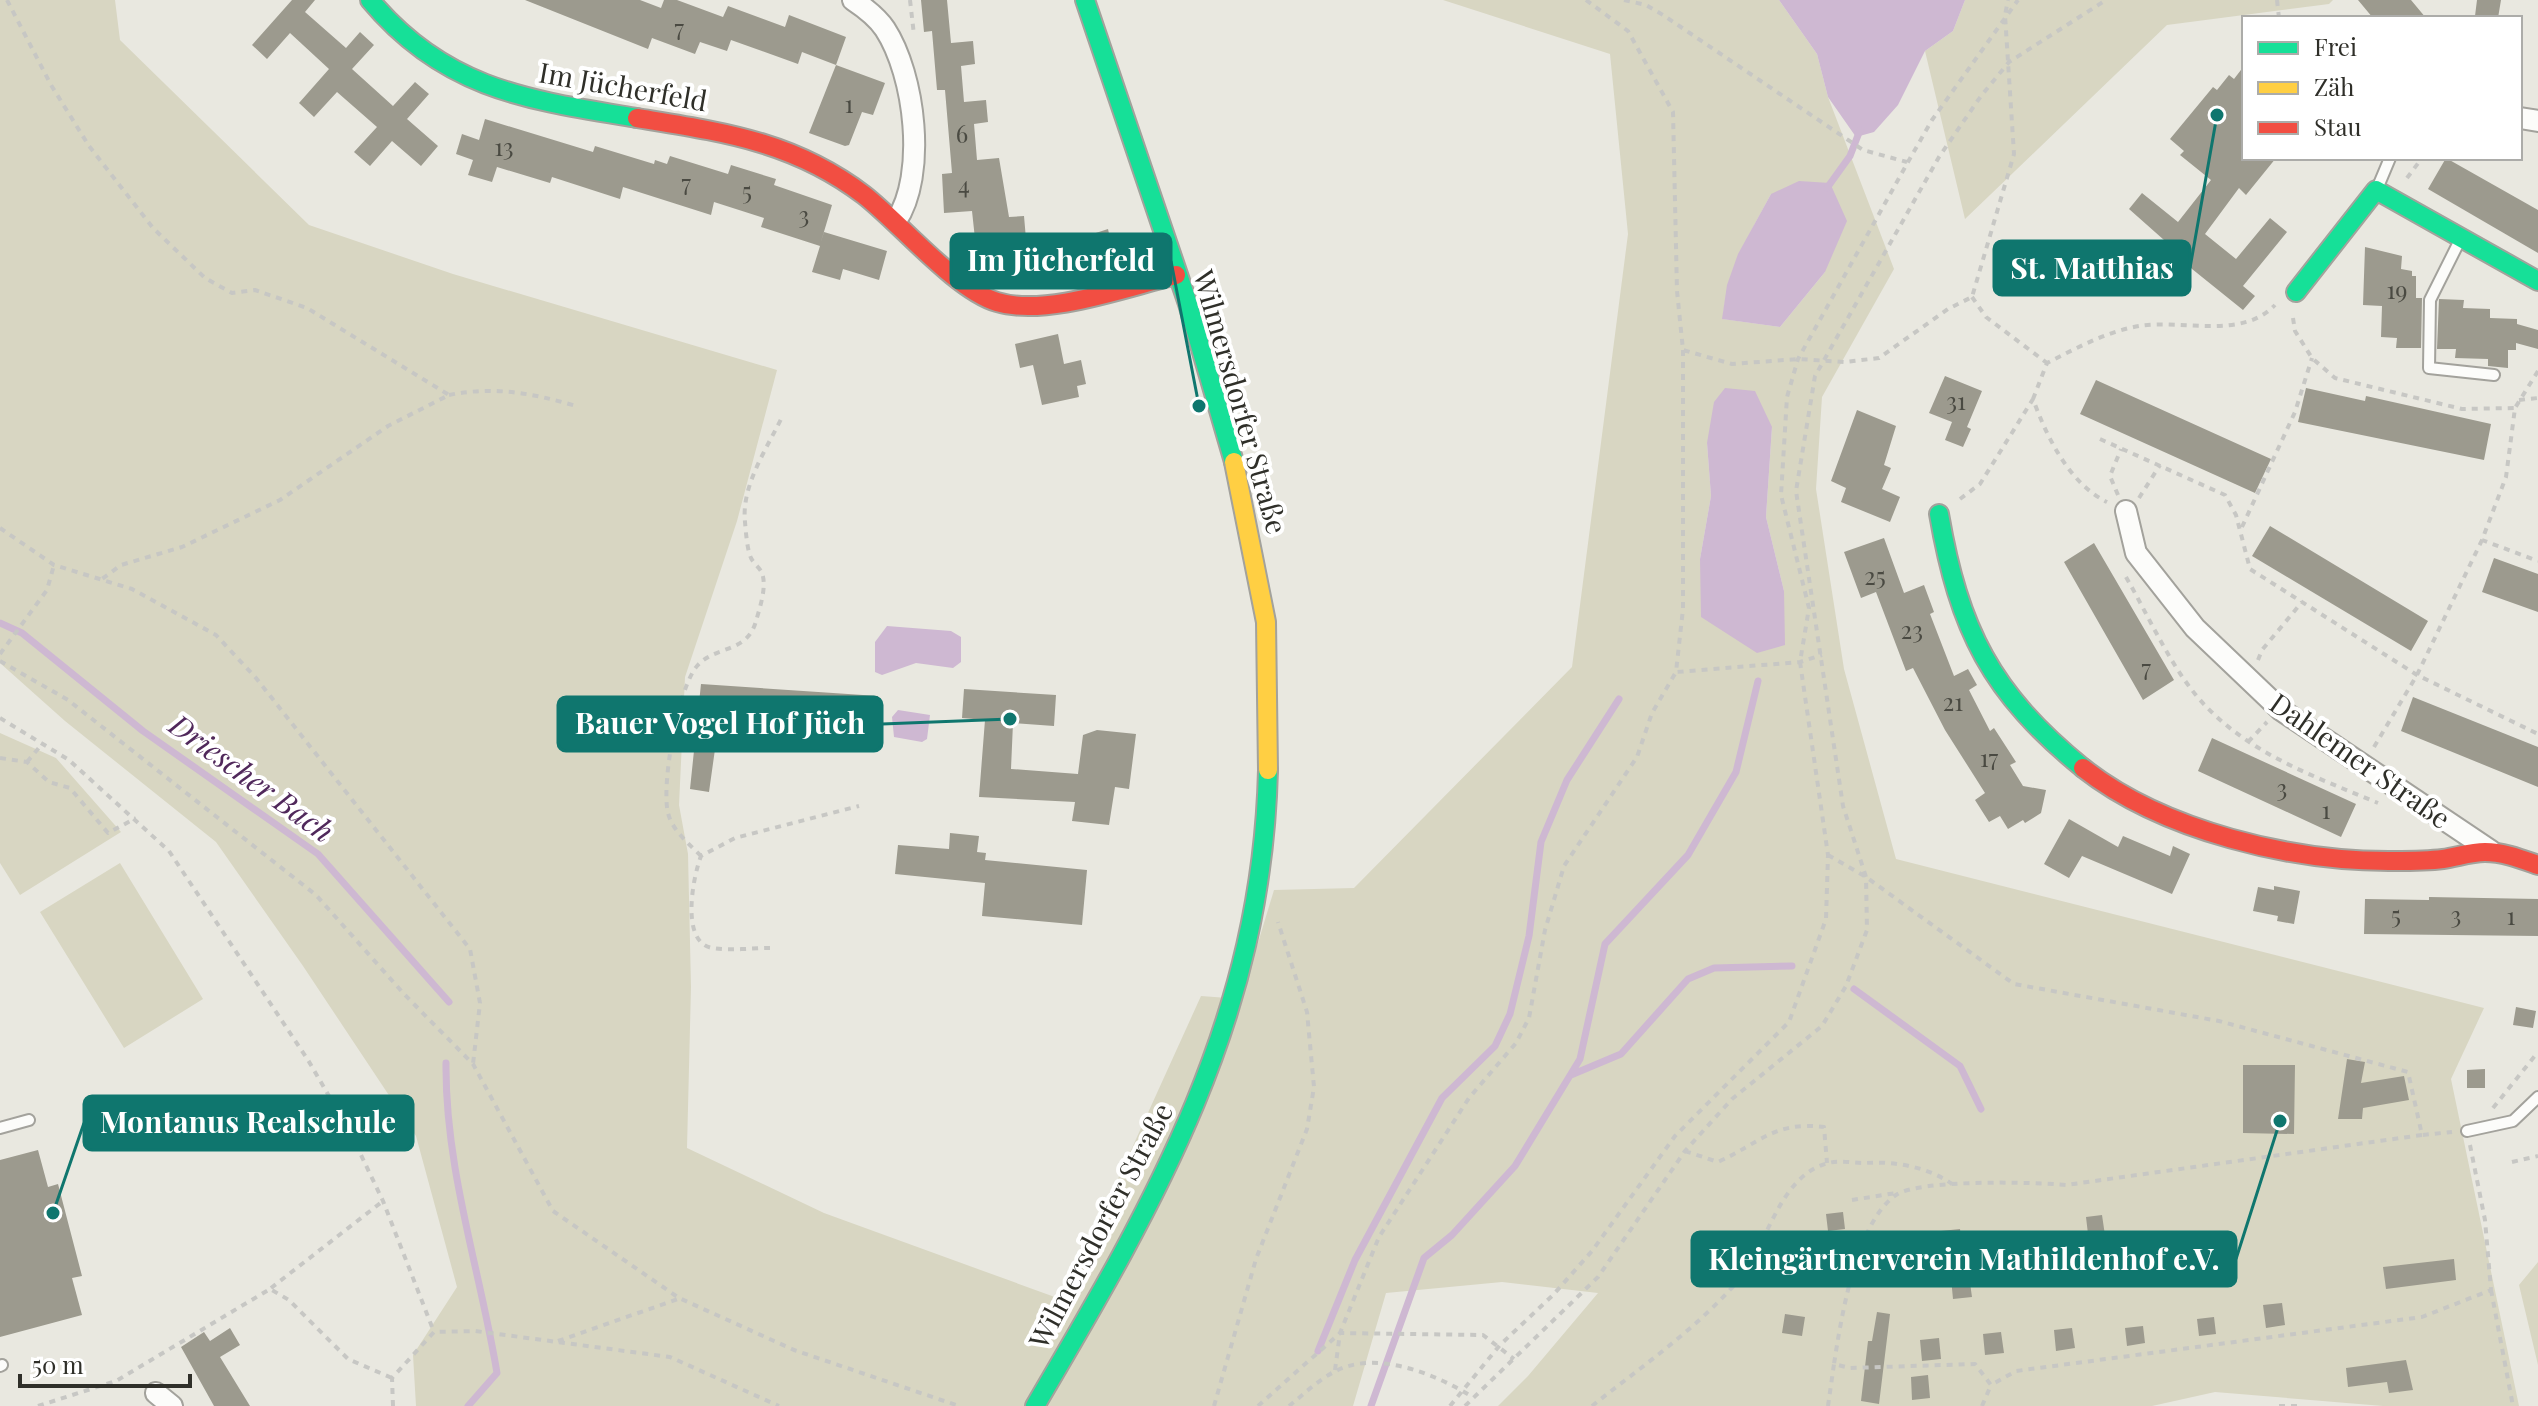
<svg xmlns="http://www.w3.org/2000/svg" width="2538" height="1406" font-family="'Playfair Display',serif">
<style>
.green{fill:#d8d6c2;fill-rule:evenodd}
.water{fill:#ceb8d2}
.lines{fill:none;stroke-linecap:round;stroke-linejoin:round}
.stream{stroke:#ceb8d2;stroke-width:7}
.building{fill:#9c9a8e}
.lane-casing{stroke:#a3a29c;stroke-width:14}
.street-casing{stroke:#a3a29c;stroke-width:24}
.fast-casing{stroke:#a3a29c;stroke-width:22}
.slow-casing{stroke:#a3a29c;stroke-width:22}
.jam-casing{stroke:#a3a29c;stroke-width:22}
.path{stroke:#c7c7c4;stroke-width:4;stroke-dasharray:6 6;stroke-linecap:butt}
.lane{stroke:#fcfcfa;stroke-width:10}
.street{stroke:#fcfcfa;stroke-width:20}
.fast{stroke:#16e098;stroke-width:18}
.slow{stroke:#ffcf43;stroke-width:18}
.jam{stroke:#f24e42;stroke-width:18}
.labels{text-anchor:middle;stroke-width:8;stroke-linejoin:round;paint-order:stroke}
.number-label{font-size:24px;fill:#4a4a42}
.street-label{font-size:28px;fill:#2f2f29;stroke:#fff}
.water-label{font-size:30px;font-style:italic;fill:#50285b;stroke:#fff}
.leader{fill:none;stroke:#0f766e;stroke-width:3}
.callout-dot{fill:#0f766e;stroke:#fff;stroke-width:3}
.callout{fill:#0f766e;stroke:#0f766e;stroke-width:3}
.callout-label{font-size:30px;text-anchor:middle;font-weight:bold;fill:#fff}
</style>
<rect width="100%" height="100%" fill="#e9e8e0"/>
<!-- green -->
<path class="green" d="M0,0H115L120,40L309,225L453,274L777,370L737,521L685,677L679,805L688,854L691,987L687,1148L824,1213L1063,1300L1201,996L1241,999L1274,890L1354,888L1572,667L1628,234L1610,54L1443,0H1779L1817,54L1828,97L1894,269L1822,397L1816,489L1844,669L1896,859L2484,1008L2451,1079L2519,1406H2383L2215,1392L2152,1406H1498L1528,1376L1598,1293L1502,1282L1386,1293L1353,1406H416L413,1355L457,1287L416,1136L303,966L216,842L65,721L0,663ZM1771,194L1825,272L1780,327L1723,319C1726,272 1749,235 1771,194ZM1772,427L1766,517L1784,591L1700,559L1711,496L1707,443Z
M1965,0H2333L2329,4L2167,25L1965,219L1925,51L1953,31Z
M0,733L56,758L121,832L20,895L0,863Z
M120,863L203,999L124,1048L40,912Z
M2538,1262V1365L2519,1285Z"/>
<!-- water -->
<path class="water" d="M1779,0H1965L1953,31L1925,51L1898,105L1874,132L1856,137L1828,97L1817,54Z
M1799,181L1830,183L1847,221L1825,272L1780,327L1722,319L1727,285L1738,254L1771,194Z
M1725,388L1755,391L1772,427L1766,517L1784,591L1785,645L1757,653L1701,617L1700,559L1711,496L1707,443L1714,402Z
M887,626L951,631L961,637V662L953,668L916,663L882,675L875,672V642Z
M898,710L930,715L927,739L922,742L894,737L892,717Z"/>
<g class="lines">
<!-- stream -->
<path class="stream" d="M1827,188L1850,156L1860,130
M0,623L22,633L143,731L318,854L449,1002
M1854,989L1960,1066L1981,1109
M446,1063C445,1169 480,1270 497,1373L468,1406
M1571,1075L1621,1054L1688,979L1714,968L1792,966
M1318,1351L1355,1260L1442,1098L1495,1046L1510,1014L1529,936L1541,842L1567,780L1619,699
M1371,1406L1424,1258L1452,1235L1515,1166L1580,1059L1605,944L1688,855L1736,772L1758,681"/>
</g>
<!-- building -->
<path class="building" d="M292,0H315L305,12L346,48L360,32L374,45L352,69L393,106L415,82L429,94L407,119L438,146L421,166L392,141L370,166L354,152L377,127L337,92L314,117L299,103L329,69L290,33L267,59L252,45Z
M525,0H640L661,8L664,0H677L723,17L728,6L785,27L789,15L846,37L836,65L885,83L873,115L862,112L849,145L845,146L809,133L836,65L802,52L798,64L731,40L727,51L700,42L695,54L652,38L648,49Z
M921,0H947L951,43L973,41L975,64L961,66L964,102L986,100L988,122L974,124L977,160L999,158L1009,217L1024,216L1028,262L988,265L986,247L976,248L972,211L944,213L942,174L952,173L945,90H937L932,31L924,32Z
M2358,0H2411L2426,18H2373Z
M2477,0H2501L2498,18L2475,16Z
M2244,66V158H2276L2246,195L2239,188L2205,234L2236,259L2270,218L2287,232L2243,286L2255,296L2243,310L2161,244L2164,240L2129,209L2142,193L2178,222L2211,180L2180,155L2184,151L2170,139L2213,87L2217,90L2229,75L2234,79Z
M485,119L593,152L595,146L654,164L655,160L667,164L670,156L728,174L731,165L776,179L774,185L832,205L820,245L824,232L887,251L879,280L843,269L840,280L812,272L820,246L761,227L764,218L714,202L711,215L623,187L620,199L552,177L550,183L497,167L492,182L468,175L473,160L456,154L462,134L479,140Z
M2446,158L2538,210V253L2428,189Z
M1108,229L1115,261L1075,270L1074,263L1064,265L1059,245Z
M2365,247L2402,256L2401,269L2412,271V276H2416V298H2422L2421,348H2396L2397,338L2381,337L2382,306L2363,305Z
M2439,299L2464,300L2463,308L2490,309V318L2517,319V324L2538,330V349L2516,343V350H2508V368L2488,366V359L2455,358L2456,349H2437Z
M1058,334L1064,364L1081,360L1086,384L1077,386L1079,397L1042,405L1033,365L1020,368L1015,344Z
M1945,376L1982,391L1967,427L1971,429L1963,447L1945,440L1952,422L1929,413Z
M2096,380L2271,459L2255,493L2080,414Z
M2306,388L2365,401L2366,396L2491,424L2484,460L2298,422Z
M1857,410L1896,426L1884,465L1891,468L1882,489L1900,497L1890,522L1841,502L1846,488L1831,481Z
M2270,526L2428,621L2411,651L2252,556Z
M1884,538L1904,593L1924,585L1934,612L1930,614L1954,676L1968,669L1977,685L1969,690L1990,731L1994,728L2016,762L2010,765L2023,786L2046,790L2041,813L2025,823L2023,820L2008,829L2000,816L1989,822L1975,800L1985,793L1945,730L1913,668L1906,671L1876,592L1861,598L1844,552Z
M2094,543L2174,680L2143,700L2064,562Z
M2494,558L2538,574V612L2482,592Z
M701,684L878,696L874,744L838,741L840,719L755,712L753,737L717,735L709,792L690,789Z
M964,689L1056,695L1054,726L1013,723L1011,769L1078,774L1083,735L1097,730L1136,734L1129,789L1115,787L1109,825L1072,821L1075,802L979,797L985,720L962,718Z
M2413,697L2538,747V787L2401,731Z
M2212,738L2356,804L2341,837L2198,771Z
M2069,819L2118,847L2123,836L2170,856L2173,846L2190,854L2172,894L2082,856L2069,878L2044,864Z
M950,833L979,836L977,852L986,853L985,860L1087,870L1082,925L982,916L985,883L895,874L898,845L949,849Z
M2274,886L2300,891L2294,924L2277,921L2278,916L2253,911L2258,887L2274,890Z
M2429,897L2538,899V936L2364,934L2365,899L2429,900Z
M2516,1007L2536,1011L2533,1028L2513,1025Z
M2347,1059L2365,1062L2361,1083L2404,1076L2409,1100L2363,1108L2362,1119H2338Z
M2243,1065H2295L2294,1134L2243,1133Z
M2485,1069V1088H2467V1070Z
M38,1150L48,1187L58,1184L82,1276L72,1278L82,1315L0,1337V1160Z
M1843,1212L1845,1229L1828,1231L1826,1214Z
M2102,1215L2112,1283L2094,1285L2086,1217Z
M1960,1229L1962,1249L1943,1251L1941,1231Z
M2454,1259L2456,1280L2386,1289L2383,1267Z
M1969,1276L1972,1297L1953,1299L1951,1278Z
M2282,1303L2285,1325L2266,1328L2263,1305Z
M1877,1312L1890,1314L1879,1404L1861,1401L1868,1341H1872Z
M1785,1314L1805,1317L1802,1336L1782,1333Z
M2214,1317L2216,1334L2199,1336L2197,1319Z
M2143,1326L2145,1343L2127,1346L2125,1328Z
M230,1328L240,1345L220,1357L250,1406H214L181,1347L204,1332L210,1341Z
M2072,1328L2075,1348L2056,1351L2054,1330Z
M2001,1332L2004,1353L1985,1355L1983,1334Z
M1939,1338L1941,1359L1922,1361L1920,1340Z
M2406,1360L2413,1390L2389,1393L2387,1382L2348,1387L2346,1368Z
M1928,1375L1930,1398L1912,1400L1911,1377Z"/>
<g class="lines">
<!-- lane casing -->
<g class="lane-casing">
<path id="lane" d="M2377,189L2390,158
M2460,240L2430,300L2429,368L2494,375
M0,1128L29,1120
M2467,1131L2513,1121L2538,1097
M0,1366L2,1365"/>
</g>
<!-- street casing -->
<g class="street-casing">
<path id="street" d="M853,0C865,8 877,17 885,29C915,75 927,175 896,221
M2520,118L2538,121
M2126,511L2136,553L2195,628L2281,710L2491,851
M156,1393L172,1406"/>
</g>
<!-- fast casing -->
<g class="fast-casing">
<path id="fast" d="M370,0C445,90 529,100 637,118
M1085,0L1188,304L1234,462
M2296,292L2376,190L2538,281
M1939,514C1959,630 1991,693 2083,768
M1035,1406C1157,1199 1262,1018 1268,770"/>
</g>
<!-- slow casing -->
<g class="slow-casing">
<path id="slow" d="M1234,462L1266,622L1268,770"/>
</g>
<!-- jam casing -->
<g class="jam-casing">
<path id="jam" d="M637,118C722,132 793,141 864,195C900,223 956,290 997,302C1046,317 1126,287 1176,275
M2083,768C2163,831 2293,862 2394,861C2410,861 2427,861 2443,859C2457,857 2471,852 2485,852C2503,852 2521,859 2538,865"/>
</g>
<!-- path -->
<path class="path" d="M7,0L51,85L89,146L153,228L205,278L232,293L255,290L307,308L449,395L388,426L280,500L182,547L121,565L102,579
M910,0L914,35
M1586,0L1628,31L1673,112L1677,291L1683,350L1732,364L1798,359L1845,362L1879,358L1948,309L1972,297L2014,154L2005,15L2008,0
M1624,0L1646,5L1663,15L1863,150L1907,162
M2277,0L2279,18
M2407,178L2422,158
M1972,297L1986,317L2047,363
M2293,318L2295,331L2312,358L2335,378L2462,409L2515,408
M1683,350V609L1676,672L1800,662L1822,655
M2538,371L2515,408L2506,477L2482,540L2538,561
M449,395C494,386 532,393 576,406
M2033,399L2047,363C2077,348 2105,332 2139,326C2182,319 2242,340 2275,305
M2519,400L2538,398
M2100,439L2225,495L2236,515L2250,569L2417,675L2538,734
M2118,495L2110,476L2121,449
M2139,498L2160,465
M1960,499L1980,484L2033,399C2047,438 2070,484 2107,502
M2242,527L2295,412L2312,358
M0,528L54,565L132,589L216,635L256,678L470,949L480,1003L473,1064
M2126,577C2148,615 2167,659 2195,694C2243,752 2311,775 2378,803
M0,654L47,590L54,565
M2258,660L2262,650L2302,602
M0,661L68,700L316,895L404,994L473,1064L553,1211L679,1298L794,1350L959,1406
M0,718L69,760L169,851L308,1060L350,1132L383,1201L434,1332
M2248,742L2267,722
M2374,747L2417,675L2482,540
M0,758L27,762L49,782L70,788L108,833L136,818
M27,762L42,744
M1828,855L1866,877L2014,984L2219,1021L2408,1072L2422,1135L2452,1132
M701,856C689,844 672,830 668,813C661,785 678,688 697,666C715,645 747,654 756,621C760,607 767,587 762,573C760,568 754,564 751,558C747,549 746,533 745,522C741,485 768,447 783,415
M770,948C752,948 730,951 712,948C680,942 693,877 701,856L735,838L859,806
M2493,1108L2538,1052
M2422,1135L2066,1185C2035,1182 1919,1179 1896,1195C1856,1222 1841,1319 1834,1364L1850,1368L1975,1364L1991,1385L2016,1371L2422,1317L2491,1290L2485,1220L2470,1145
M1685,1151L1718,1162C1760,1143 1774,1121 1824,1127L1827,1163
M2512,1162L2538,1156
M1852,1200L1896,1193
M271,1288L383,1201
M2491,1290L2513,1406
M558,1341L678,1299
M1335,1370L1340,1333L1379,1237L1469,1098L1516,1043L1529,1018L1545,930L1564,866L1637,757L1652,713L1676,672
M38,1406L116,1381L270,1289L289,1300L348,1359L392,1378
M393,1406L392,1378L434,1332L475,1331L670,1357L779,1406
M1214,1406L1256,1259L1307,1129L1314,1087L1307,1012L1278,922
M1258,1406L1340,1333L1483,1335L1514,1359
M1289,1406C1303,1395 1318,1380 1334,1372C1375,1349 1435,1374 1471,1396
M1450,1406L1500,1345L1553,1295L1592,1251L1675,1136L1789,1022L1826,919L1828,855L1800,662L1809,608L1781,495L1787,397L1798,359L1908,162L1932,120L2018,0
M1465,1406L1598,1277L1685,1151L1732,1099L1822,1026L1846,986L1867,930L1866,877L1843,806L1796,491L1815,376L1939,157L1981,96L2009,62L2106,0
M1592,1406C1641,1367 1695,1330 1737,1282C1768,1247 1777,1177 1828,1163C1840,1160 1853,1163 1865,1163C1895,1161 1928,1167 1952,1184
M1828,1406L1834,1364
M1982,1406L1991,1385
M2279,1406H2298"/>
<!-- lane -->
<use href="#lane" class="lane"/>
<!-- street -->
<use href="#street" class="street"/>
<!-- fast -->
<use href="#fast" class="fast"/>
<!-- slow -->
<use href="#slow" class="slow"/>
<!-- jam -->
<use href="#jam" class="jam"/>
</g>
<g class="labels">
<!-- number labels -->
<g class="number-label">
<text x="679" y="37">7</text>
<text x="849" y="113">1</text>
<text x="962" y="143">6</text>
<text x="504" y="156">13</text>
<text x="686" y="192">7</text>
<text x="964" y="194">4</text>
<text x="747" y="200">5</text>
<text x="804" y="224">3</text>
<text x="2397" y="299">19</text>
<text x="1956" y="410">31</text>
<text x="1875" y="585">25</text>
<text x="1912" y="639">23</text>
<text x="2146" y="677">7</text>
<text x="1953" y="711">21</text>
<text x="1989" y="767">17</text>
<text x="2282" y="797">3</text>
<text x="2326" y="819">1</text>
<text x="2396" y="924">5</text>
<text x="2456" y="924">3</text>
<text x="2511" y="925">1</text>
</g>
<!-- street labels -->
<g class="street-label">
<text transform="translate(623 87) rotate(10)" y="10">Im Jücherfeld</text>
<text transform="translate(1240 402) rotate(74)" y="10">Wilmersdorfer Straße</text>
<text transform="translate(2360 761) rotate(35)" y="10">Dahlemer Straße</text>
<text transform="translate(1101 1226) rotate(-62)" y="10">Wilmersdorfer Straße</text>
</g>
<!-- water labels -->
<g class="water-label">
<text transform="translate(251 779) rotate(36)" y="10">Driescher Bach</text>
</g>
</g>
<!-- callouts -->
<path class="leader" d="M1199 406L1171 261M2217 115L2190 268M1010 719L882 724M53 1213L84 1123M2280 1121L2236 1259"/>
<g class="callout-dot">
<circle cx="1199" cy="406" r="8"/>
<circle cx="2217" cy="115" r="8"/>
<circle cx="1010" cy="719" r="8"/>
<circle cx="53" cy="1213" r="8"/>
<circle cx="2280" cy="1121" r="8"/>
</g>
<g class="callout">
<rect x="951" y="234" width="220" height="54" rx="8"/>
<rect x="1994" y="241" width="196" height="54" rx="8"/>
<rect x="558" y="697" width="324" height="54" rx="8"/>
<rect x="84" y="1096" width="329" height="54" rx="8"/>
<rect x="1692" y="1232" width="544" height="54" rx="8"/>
</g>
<g class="callout-label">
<text x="1061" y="271">Im Jücherfeld</text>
<text x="2092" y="279">St. Matthias</text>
<text x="720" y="734">Bauer Vogel Hof Jüch</text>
<text x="248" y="1133">Montanus Realschule</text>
<text x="1964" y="1270">Kleingärtnerverein Mathildenhof e.V.</text>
</g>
<!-- legend -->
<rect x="2242" y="16" width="280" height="144" fill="#ffffff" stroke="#acaca9" stroke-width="2"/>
<rect x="2258" y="42" width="40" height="12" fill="#16e098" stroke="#acaca9" stroke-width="2"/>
<text x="2314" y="56" font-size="24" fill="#2f2f29">Frei</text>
<rect x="2258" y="82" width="40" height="12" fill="#ffcf43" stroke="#acaca9" stroke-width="2"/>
<text x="2314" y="96" font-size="24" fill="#2f2f29">Zäh</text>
<rect x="2258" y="122" width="40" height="12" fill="#f24e42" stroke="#acaca9" stroke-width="2"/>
<text x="2314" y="136" font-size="24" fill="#2f2f29">Stau</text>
<!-- scale -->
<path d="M20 1374v12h170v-12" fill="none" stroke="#2f2f29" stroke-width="4"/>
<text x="32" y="1374" font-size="24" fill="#2f2f29" stroke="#ffffff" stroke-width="6" paint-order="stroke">50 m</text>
</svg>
